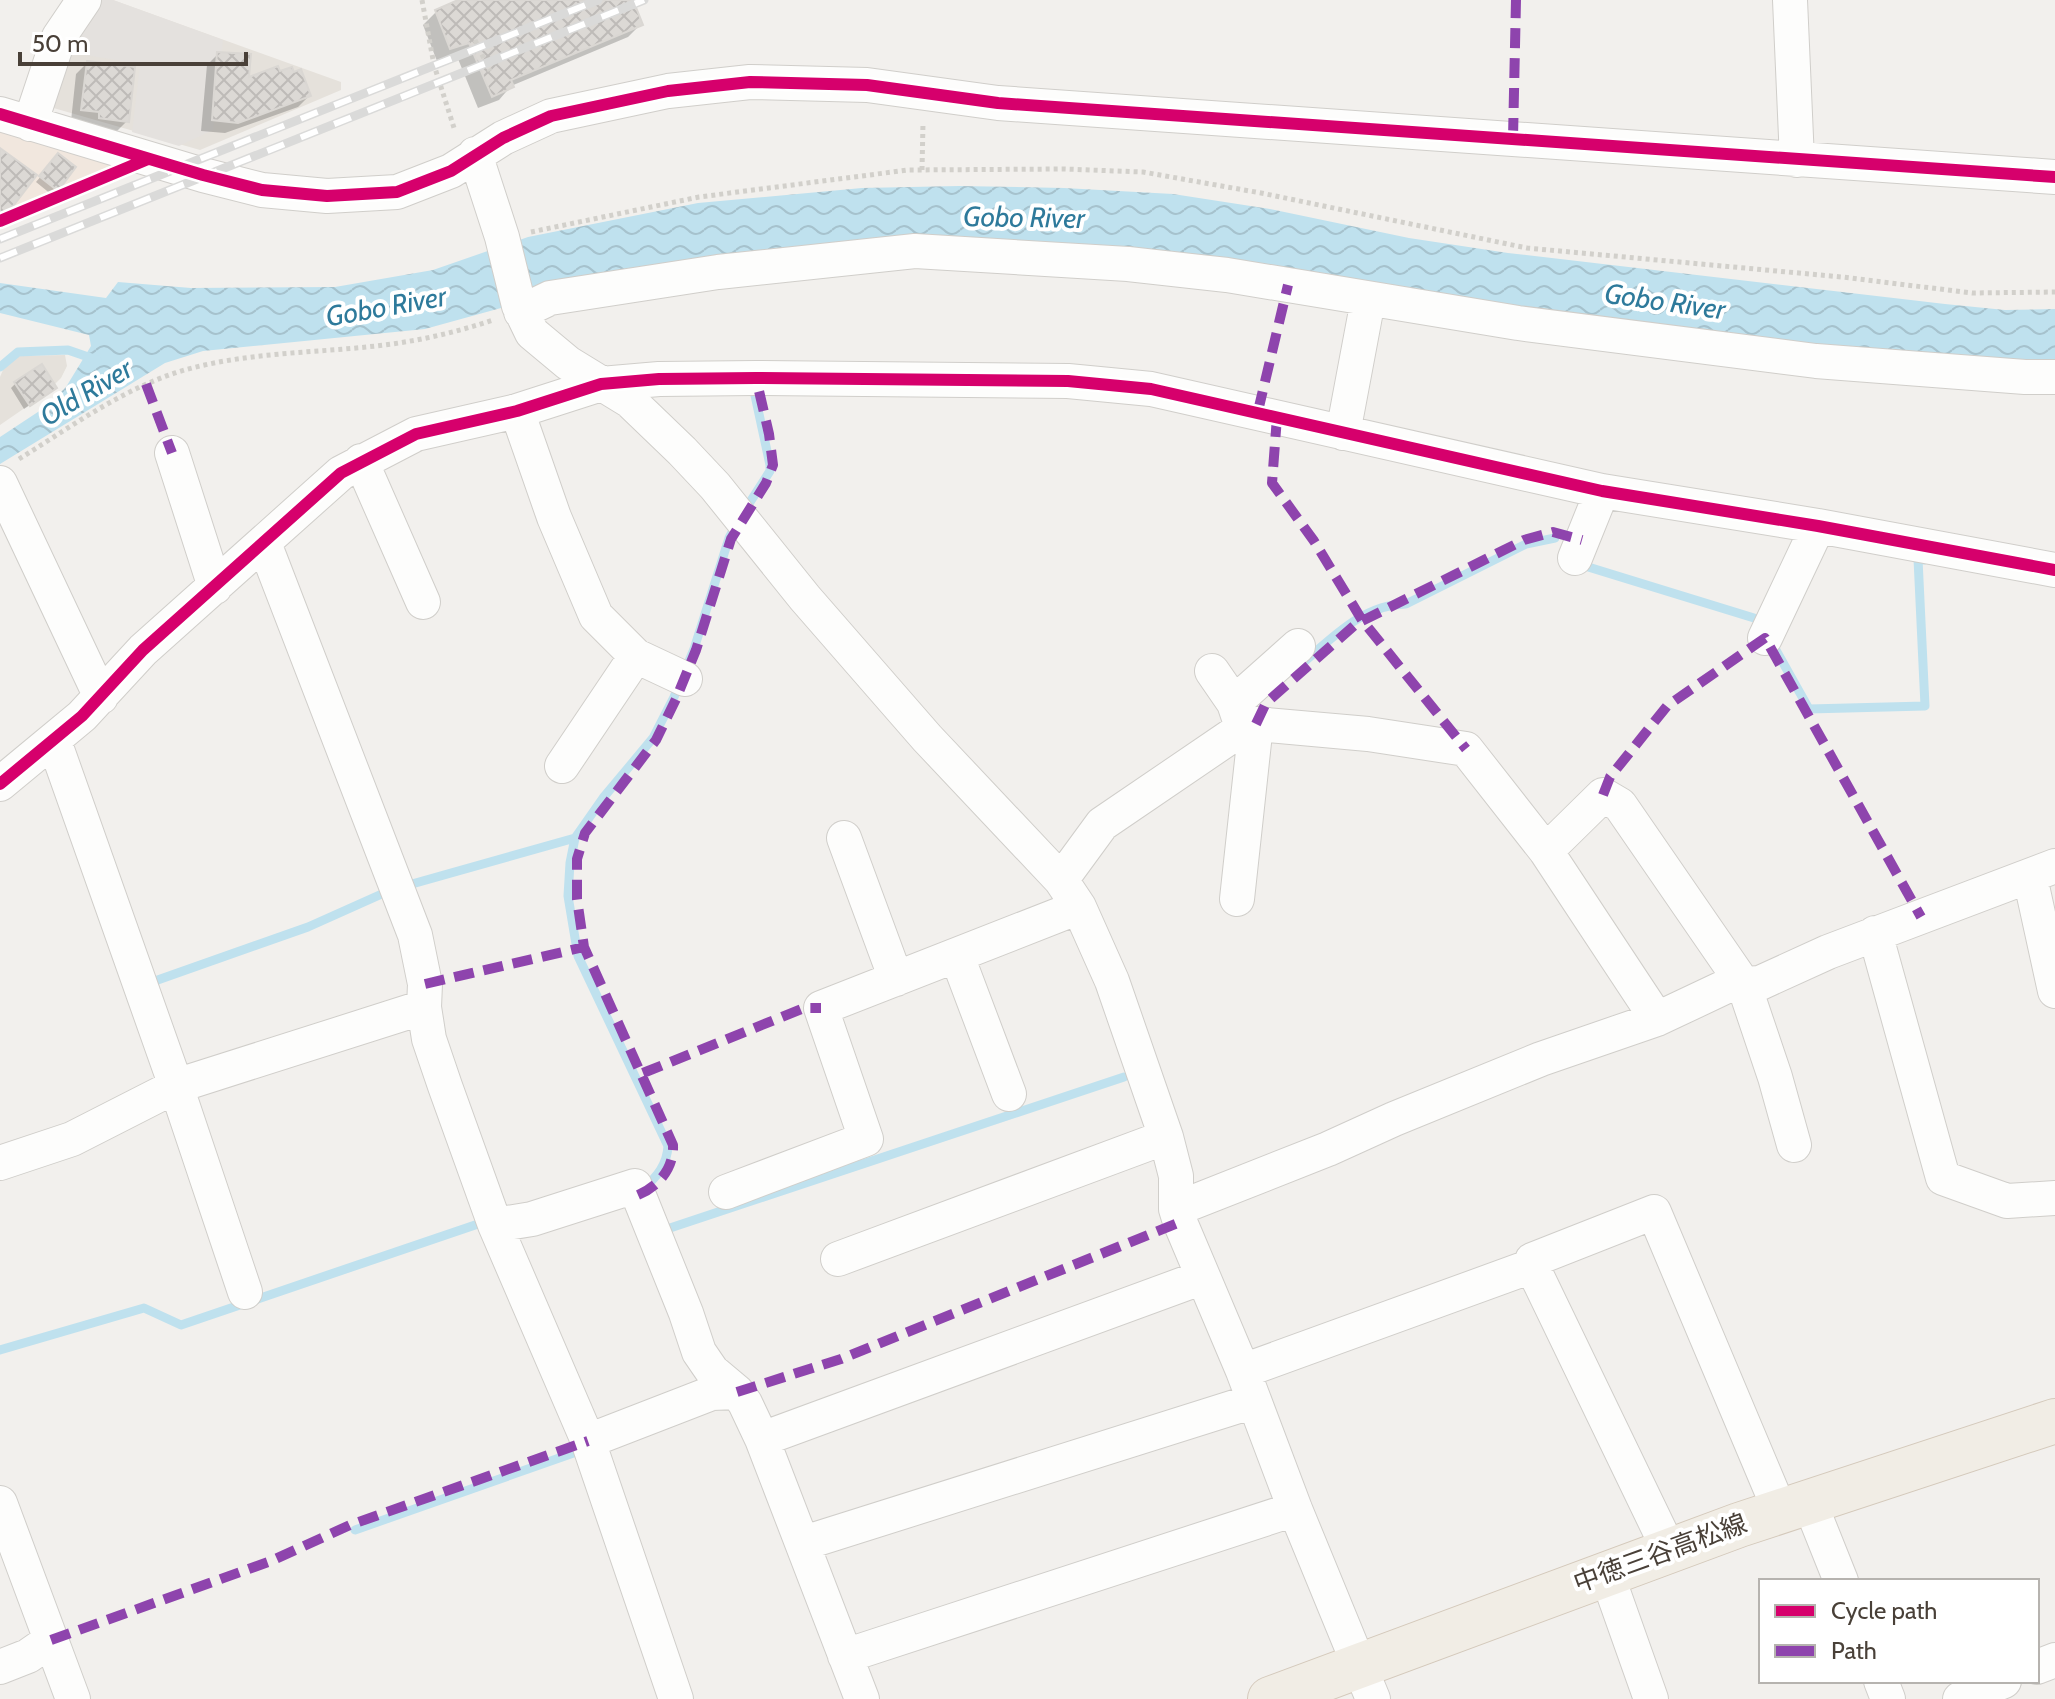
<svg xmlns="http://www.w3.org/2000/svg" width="2055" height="1699" font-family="Cabin,'Noto Sans JP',sans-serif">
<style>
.residential{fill:#e5e1db}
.commercial{fill:#f1e7de}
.parking{fill:#e4e1de}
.water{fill:url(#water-waves)}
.shadow{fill:#0003}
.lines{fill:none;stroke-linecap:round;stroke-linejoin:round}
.stream{stroke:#bfe1ee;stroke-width:9}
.building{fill:url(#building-cross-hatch);stroke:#dad7d3;stroke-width:2}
.minor-casing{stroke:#d0ceca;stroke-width:36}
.major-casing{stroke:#d4c9bb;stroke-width:46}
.path{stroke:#d2d0cb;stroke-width:5;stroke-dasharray:4 4;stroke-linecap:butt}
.minor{stroke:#fdfdfc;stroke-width:34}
.major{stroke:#f1ede5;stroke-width:44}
.rail-casing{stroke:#dadad9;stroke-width:9}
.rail{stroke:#fff;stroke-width:6;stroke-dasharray:18;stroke-linecap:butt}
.quiet{stroke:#8e44ad;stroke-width:10;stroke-dasharray:20 10;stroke-linecap:butt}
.cycleway-casing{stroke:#fff;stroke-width:17}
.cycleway{stroke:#d6006c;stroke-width:12}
.labels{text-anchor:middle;stroke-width:8;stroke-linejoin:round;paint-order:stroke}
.street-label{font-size:26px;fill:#494038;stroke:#fff}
.water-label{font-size:28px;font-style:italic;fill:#2e7a9b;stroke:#fff}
</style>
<defs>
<pattern id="water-waves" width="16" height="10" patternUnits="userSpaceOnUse" patternTransform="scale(2)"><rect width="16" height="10" fill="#bfe1ee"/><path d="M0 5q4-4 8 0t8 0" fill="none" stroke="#a6c2cd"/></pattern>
<pattern id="building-cross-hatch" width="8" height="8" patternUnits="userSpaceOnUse" patternTransform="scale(2)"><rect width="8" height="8" fill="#dcd9d5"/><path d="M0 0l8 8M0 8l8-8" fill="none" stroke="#bebbb8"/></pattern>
</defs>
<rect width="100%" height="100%" fill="#f2f0ed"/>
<!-- residential -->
<path class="residential" d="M113,0L341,82V90L200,150L50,107L64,42Z
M18,356L65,355L67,366L61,378L45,394L0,425V377L3,370Z"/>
<!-- commercial -->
<path class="commercial" d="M0,127L127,169L0,219Z"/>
<!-- parking -->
<path class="parking" d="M99,0H113L223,40L213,130L179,146L132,132L140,64L61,51Z"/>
<!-- water -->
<path class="water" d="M959,186L1064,188L1173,194L1270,209L1409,238L1508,253L1945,304L2005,310L2055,309V367H1954L967,245L570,289L425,329L203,351L165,363L0,464V437L47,406L66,387L91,346L89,335L0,313V283L106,298L118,282L191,288L335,287L433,270L528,237L698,203L862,188Z"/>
<!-- shadow -->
<path class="shadow" d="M464,0H630L641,24L628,37L511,86L499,100L478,108L456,54L437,61L423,25L436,12Z
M218,54L247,80L309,96L298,107L225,133L201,131L207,65Z
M87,63L127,121L116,132L88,129L89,123L71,121L76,74Z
M54,161L57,190L52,195L36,182Z
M16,383L55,388L24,409L11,388Z"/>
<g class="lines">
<!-- stream -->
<path class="stream" d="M0,367L18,352L68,350L97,360
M743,513L770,471V465L753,386
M1585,566L1754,618
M1772,643L1809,709L1925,706L1918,559L1924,560
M1304,662C1334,636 1365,604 1406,604L1526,544L1555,538
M412,884L575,838
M152,982L308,927L384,893
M643,1188C658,1177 667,1164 668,1146L578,956L568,896L570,863L575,838L603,798L653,738L674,697L694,649L729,538L736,525
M661,1231L1124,1077
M0,1350L144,1308L181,1325L481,1223
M355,1530L582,1450"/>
</g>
<!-- building -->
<path class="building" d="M458,0H633L643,25L511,80L514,87L492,97L469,43L450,49L435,10Z
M217,52L251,54L249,77L278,66L280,71L292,67L294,72L301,69L311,96L238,123L212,120Z
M87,61L135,67L129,122L99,118V112L81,110Z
M0,148L37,175L0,223Z
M58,153L76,167L58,191L39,176Z
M42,364L57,388L30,406L14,382Z"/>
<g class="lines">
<!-- minor casing -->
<g class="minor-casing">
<path id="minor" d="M1790,0L1797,160
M0,114L203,175L262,190L327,196L397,192L451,171L503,138L551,116L668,91L750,82L867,85L998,103L2055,177
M30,124L59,37L84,0
M475,154L502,237L519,306L532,333L568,363L630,401L682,451L715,486L805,598L927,738L1061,880L1079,907L1112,981L1166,1137L1176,1176V1209L1180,1222L1243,1371L1295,1509L1373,1699
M521,312L550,298L718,272L915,251L1128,264L1227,275L1518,323L1816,361L2025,377H2055
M517,411L554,517L596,616L636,656L685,679
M1343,433L1368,300
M172,453L215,587
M361,461L423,602
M0,483L101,697
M264,543L415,935L425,984L424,1007L429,1039L445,1086L495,1225L588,1441L676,1699
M1575,558L1602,491
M1765,638L1818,526
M1212,671L1234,703L1241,724
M1234,703L1298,646
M54,741L176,1086L245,1292
M562,766L636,656
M0,784L82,716L143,650L341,473L416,434L517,411L601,384L659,379L756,378L1068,381L1151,389L1602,491L1818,526L2055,570
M844,838L896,979
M1546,851L1603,795L1620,805L1744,985L1775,1077L1794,1145
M2030,877L2055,991
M1061,880L1102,824L1243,728L1256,724L1368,734L1466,749L1546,851L1657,1019
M1237,899L1256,724
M1875,933L1943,1178L2007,1201L2055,1198
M957,956L1009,1094
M0,1163L72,1139L176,1086L424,1007
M726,1192L866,1139L821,1008L1079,907
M1176,1209L1328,1149L1394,1119L1541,1059L1657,1019L1729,985L1760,983L1828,952L2055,866
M495,1225L532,1219L635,1186L686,1313L699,1352L712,1371L737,1392L745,1403L762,1439L862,1699
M838,1259L1166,1137
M1243,1371L1532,1266
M762,1439L1203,1277
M588,1441L712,1393L737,1392
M1809,1501L1841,1581
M0,1503L73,1699
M804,1543L1254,1401
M1669,1550L1532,1266V1260L1654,1212L1780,1511
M1606,1572L1651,1699
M845,1656L1295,1509
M0,1667L28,1656L51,1640
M2037,1667L2055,1660
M1881,1681L1888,1699
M1960,1699L2004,1681"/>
</g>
<!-- major casing -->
<g class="major-casing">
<path id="major" d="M1270,1699L1739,1525L2055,1421"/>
</g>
<!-- path -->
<path class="path" d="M422,0L434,65L455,131
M475,40L490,71
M922,170L923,123
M531,232L699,197L908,170L1064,169L1143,172L1261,193L1527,248L1842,277L1972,293L2055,292
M19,459C74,425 129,384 192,368C258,351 326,353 392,344C427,339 460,331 493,320"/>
<!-- minor -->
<use href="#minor" class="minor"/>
<!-- major -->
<use href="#major" class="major"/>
<!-- rail casing -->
<g class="rail-casing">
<path id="rail" d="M0,239L598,0
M0,258L644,0"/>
</g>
<!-- rail -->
<use href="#rail" class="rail"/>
<!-- quiet -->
<path class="quiet" d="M1513,138L1516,0
M146,384L172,453
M1258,411L1288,285
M1277,417L1272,483L1314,541L1362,620L1466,749
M1256,724L1266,703L1356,624L1524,540L1553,532L1582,540
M1603,795L1610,777L1667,706L1765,638L1921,917
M425,984L584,947
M643,1073L804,1008H821
M638,1195C659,1186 674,1168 673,1145L584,947L577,899V859L585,833L656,740L676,699L696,650L731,539L766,483L773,465L769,434L756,378
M737,1392L841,1359L1180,1222
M51,1640L271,1561L350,1525L588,1441"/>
<!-- cycleway casing -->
<g class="cycleway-casing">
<path id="cycleway" d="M0,114L203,175L262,190L327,196L397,192L451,171L503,138L551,116L668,91L750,82L867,85L998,103L2055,177
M0,221L148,159
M0,784L82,716L143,650L341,473L416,434L517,411L601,384L659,379L756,378L1068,381L1151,389L1602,491L1818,526L2055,570"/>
</g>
<!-- cycleway -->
<use href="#cycleway" class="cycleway"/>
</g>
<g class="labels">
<!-- street labels -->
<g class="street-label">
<text transform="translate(1660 1553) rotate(-20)" y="9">中徳三谷高松線</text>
</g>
<!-- water labels -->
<g class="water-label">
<text transform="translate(1024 217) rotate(1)" y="10">Gobo River</text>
<text transform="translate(1665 301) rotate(8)" y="10">Gobo River</text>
<text transform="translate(386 306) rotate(-10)" y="10">Gobo River</text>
<text transform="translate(86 392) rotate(-31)" y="10">Old River</text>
</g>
</g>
<!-- legend -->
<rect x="1759" y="1579" width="280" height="104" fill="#ffffff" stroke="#b6b3af" stroke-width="2"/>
<rect x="1775" y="1605" width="40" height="12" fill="#d6006c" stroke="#b6b3af" stroke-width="2"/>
<text x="1831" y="1619" font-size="24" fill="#494038">Cycle path</text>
<rect x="1775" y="1645" width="40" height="12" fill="#8e44ad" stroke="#b6b3af" stroke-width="2"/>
<text x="1831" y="1659" font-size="24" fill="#494038">Path</text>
<!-- scale -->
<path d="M20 52v12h226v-12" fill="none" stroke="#494038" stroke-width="4"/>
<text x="32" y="52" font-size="24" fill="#494038" stroke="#ffffff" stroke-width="6" paint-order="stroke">50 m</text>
</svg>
